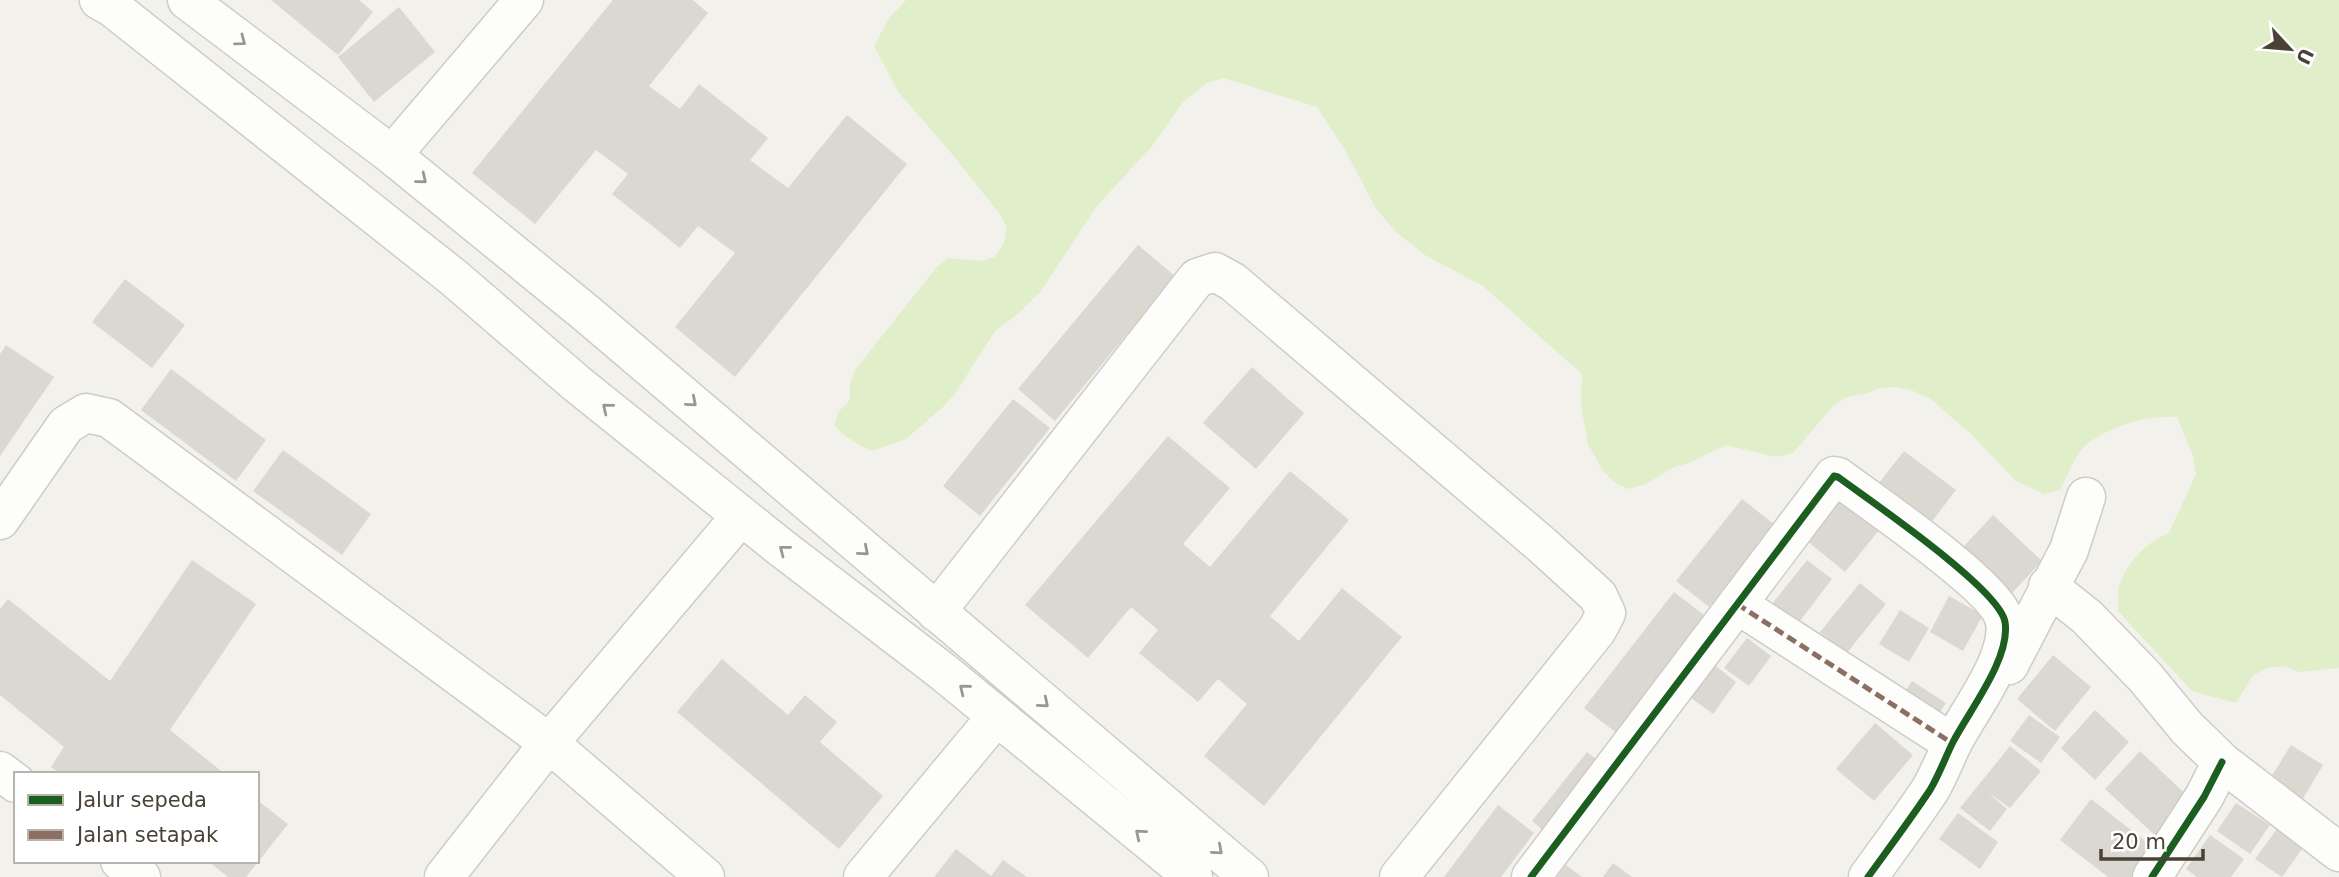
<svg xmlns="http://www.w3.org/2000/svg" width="2339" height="877" font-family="'DejaVu Sans',sans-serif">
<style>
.green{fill:#e0efc9}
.building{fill:#dbd8d2}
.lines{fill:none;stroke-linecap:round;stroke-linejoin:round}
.minor-casing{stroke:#ceccc6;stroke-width:41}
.minor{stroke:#fdfdfc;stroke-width:38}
.quiet{stroke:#8d6e63;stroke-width:5;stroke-dasharray:10 5;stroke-linecap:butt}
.cycleway-casing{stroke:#fff;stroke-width:11}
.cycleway{stroke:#1b5e20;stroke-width:7}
.oneway{stroke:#9b968f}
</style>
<rect width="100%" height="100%" fill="#f2f1ec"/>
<!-- green -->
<path class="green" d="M906,0H2339V668L2299,672L2285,666L2268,668L2253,675L2236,703L2192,691L2118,611C2118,602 2117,591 2120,583C2130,560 2146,542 2169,533L2196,474L2193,456L2177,417C2146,415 2108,426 2084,447C2074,456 2067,477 2060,490L2044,494L2016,481L1968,431L1929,398L1911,390L1896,387L1880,388L1865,394L1847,397L1833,406L1793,453L1776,457L1726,445L1689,463L1674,467L1646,484L1629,489L1614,482L1603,471L1588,444L1581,406L1582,374L1483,286L1425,255L1395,231L1375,207L1345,150L1317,107L1223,78L1207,83L1182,103L1153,145L1096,207L1041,291L1018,314L995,331L954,395L943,407L906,439L872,451C857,444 845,437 834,425L839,411L850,400V384L855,370L936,268L948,258L980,261L995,257L1004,243L1007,227L999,213L943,143L899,93L874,46L889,18Z"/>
<!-- building -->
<path class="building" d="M271,0H359L373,12L338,55Z
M613,0H693L708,13L649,86L680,109L699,84L768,138L750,160L788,188L847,115L907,164L735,377L675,327L735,253L698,226L680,248L612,194L628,174L596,150L535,224L472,173Z
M399,7L435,52L374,102L338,57Z
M1138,245L1175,276L1055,421L1018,389Z
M125,279L185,325L152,368L92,322Z
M6,345L54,377L0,456V354Z
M1252,367L1304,413L1256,469L1203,423Z
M171,369L266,440L236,481L141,410Z
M1013,399L1050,428L980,516L943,486Z
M1168,436L1230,488L1183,544L1210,567L1290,471L1349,520L1270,616L1299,641L1342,588L1402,637L1264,806L1204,756L1247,704L1218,679L1198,702L1139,653L1158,630L1131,607L1088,658L1025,605Z
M283,450L371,514L342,555L253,491Z
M1904,451L1956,490L1920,537L1868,497Z
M1842,497L1880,529L1845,572L1806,540Z
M1742,499L1775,525L1709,607L1676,581Z
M1993,515L2042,561L2002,604L1953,558Z
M192,560L256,604L170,730L225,774H61L51,767L64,747L0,695V609L8,599L110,681Z
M1807,560L1832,579L1790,634L1764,614Z
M1860,583L1886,604L1846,654L1820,632Z
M1674,592L1713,622L1623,738L1584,708Z
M1949,596L1983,615L1963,651L1930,632Z
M1900,610L1929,628L1909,662L1879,644Z
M1747,638L1771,656L1749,686L1724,668Z
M2053,655L2091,687L2055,731L2017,699Z
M722,659L788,715L805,695L837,722L820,742L883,796L839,849L677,712Z
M1708,660L1736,682L1713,714L1684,693Z
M1912,681L1946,703L1934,721L1900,699Z
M2095,710L2129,742L2095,780L2061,748Z
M2029,715L2060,737L2041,763L2010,741Z
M1875,723L1913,755L1874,801L1836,769Z
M2291,745L2323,765L2295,812L2262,792Z
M2010,746L2041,771L2010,808L1988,792L2007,809L1990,831L1960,808Z
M2140,751L2194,802L2159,839L2105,789Z
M1587,752L1606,767L1551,837L1532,821Z
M2091,799L2157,850L2136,877H2108L2060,840Z
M257,800L288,824L246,877H228L208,861H257Z
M2236,803L2270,825L2250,854L2217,831Z
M1498,805L1534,833L1501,877H1444Z
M1958,813L1998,842L1980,869L1939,839Z
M2279,826L2305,845L2282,877L2255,859Z
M2210,835L2244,859L2231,877H2197L2186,869Z
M956,849L991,876L1003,860L1027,877H934Z
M1613,863L1632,877H1603Z
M1566,865L1582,877H1557Z"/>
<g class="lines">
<!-- minor casing -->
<g class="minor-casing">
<path id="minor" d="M99,0L113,8L453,277L576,383L779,546L942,671L1193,877
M187,0L392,155L586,313L1249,877
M392,155L524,0
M0,520L66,425L86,413L109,418L549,743L741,516
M2048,586L2087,617L2145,677L2187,728L2222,762L2339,852
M1737,604L1952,743
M936,612L1197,278L1215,272L1233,282L1542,545L1598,596L1606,613L1597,630L1399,877
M2009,665L2069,550L2086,497
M0,771L16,783
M120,861L141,877
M444,877L549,743L705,877
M863,877L997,716
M1531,877L1834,476L1838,477C1869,500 2000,589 2005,622C2011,658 1969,711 1953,742C1945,758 1939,775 1930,790C1910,820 1889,848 1868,877
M2152,877L2204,797L2222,762"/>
</g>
<!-- minor -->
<use href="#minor" class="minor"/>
<!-- quiet -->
<path class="quiet" d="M1737,604L1952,743"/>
<!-- cycleway casing -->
<g class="cycleway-casing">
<path id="cycleway" d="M1531,877L1834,476L1838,477C1869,500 2000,589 2005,622C2011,658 1969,711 1953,742C1945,758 1939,775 1930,790C1910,820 1889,848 1868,877
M2152,877L2204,797L2222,762"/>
</g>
<!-- cycleway -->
<use href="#cycleway" class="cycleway"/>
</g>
<!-- one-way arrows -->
<defs><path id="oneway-chevron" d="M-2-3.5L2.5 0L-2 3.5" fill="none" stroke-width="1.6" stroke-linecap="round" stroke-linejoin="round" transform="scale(1.75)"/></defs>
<g class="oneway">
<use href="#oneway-chevron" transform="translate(241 41) rotate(37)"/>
<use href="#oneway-chevron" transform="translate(422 179) rotate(39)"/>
<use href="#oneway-chevron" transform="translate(692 402) rotate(41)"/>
<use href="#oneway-chevron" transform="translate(607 408) rotate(-141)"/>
<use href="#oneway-chevron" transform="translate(784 550) rotate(-142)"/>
<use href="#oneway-chevron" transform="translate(864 551) rotate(41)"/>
<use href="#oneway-chevron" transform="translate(964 689) rotate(-141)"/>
<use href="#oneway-chevron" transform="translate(1044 703) rotate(40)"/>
<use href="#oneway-chevron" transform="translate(1140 834) rotate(-140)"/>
<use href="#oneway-chevron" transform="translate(1218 850) rotate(41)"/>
</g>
<!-- legend -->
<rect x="14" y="772" width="245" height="91" fill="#ffffff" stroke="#b7b3af" stroke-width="2"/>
<rect x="28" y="795" width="35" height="10" fill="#1b5e20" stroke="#b7b3af" stroke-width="2"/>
<text x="77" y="807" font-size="21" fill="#4a4236">Jalur sepeda</text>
<rect x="28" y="830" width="35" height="10" fill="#8d6e63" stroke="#b7b3af" stroke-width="2"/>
<text x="77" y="842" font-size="21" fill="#4a4236">Jalan setapak</text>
<!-- north arrow -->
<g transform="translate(2290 49) rotate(116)" stroke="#ffffff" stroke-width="5" paint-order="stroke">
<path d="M0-5L12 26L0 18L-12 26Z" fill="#4a4236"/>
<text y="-10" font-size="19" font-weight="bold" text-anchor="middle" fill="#4a4236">U</text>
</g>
<!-- scale -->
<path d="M2101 849v10h102v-10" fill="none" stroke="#4a4236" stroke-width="3.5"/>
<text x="2112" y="849" font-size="21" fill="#4a4236" stroke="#ffffff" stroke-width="5" paint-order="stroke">20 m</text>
</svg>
